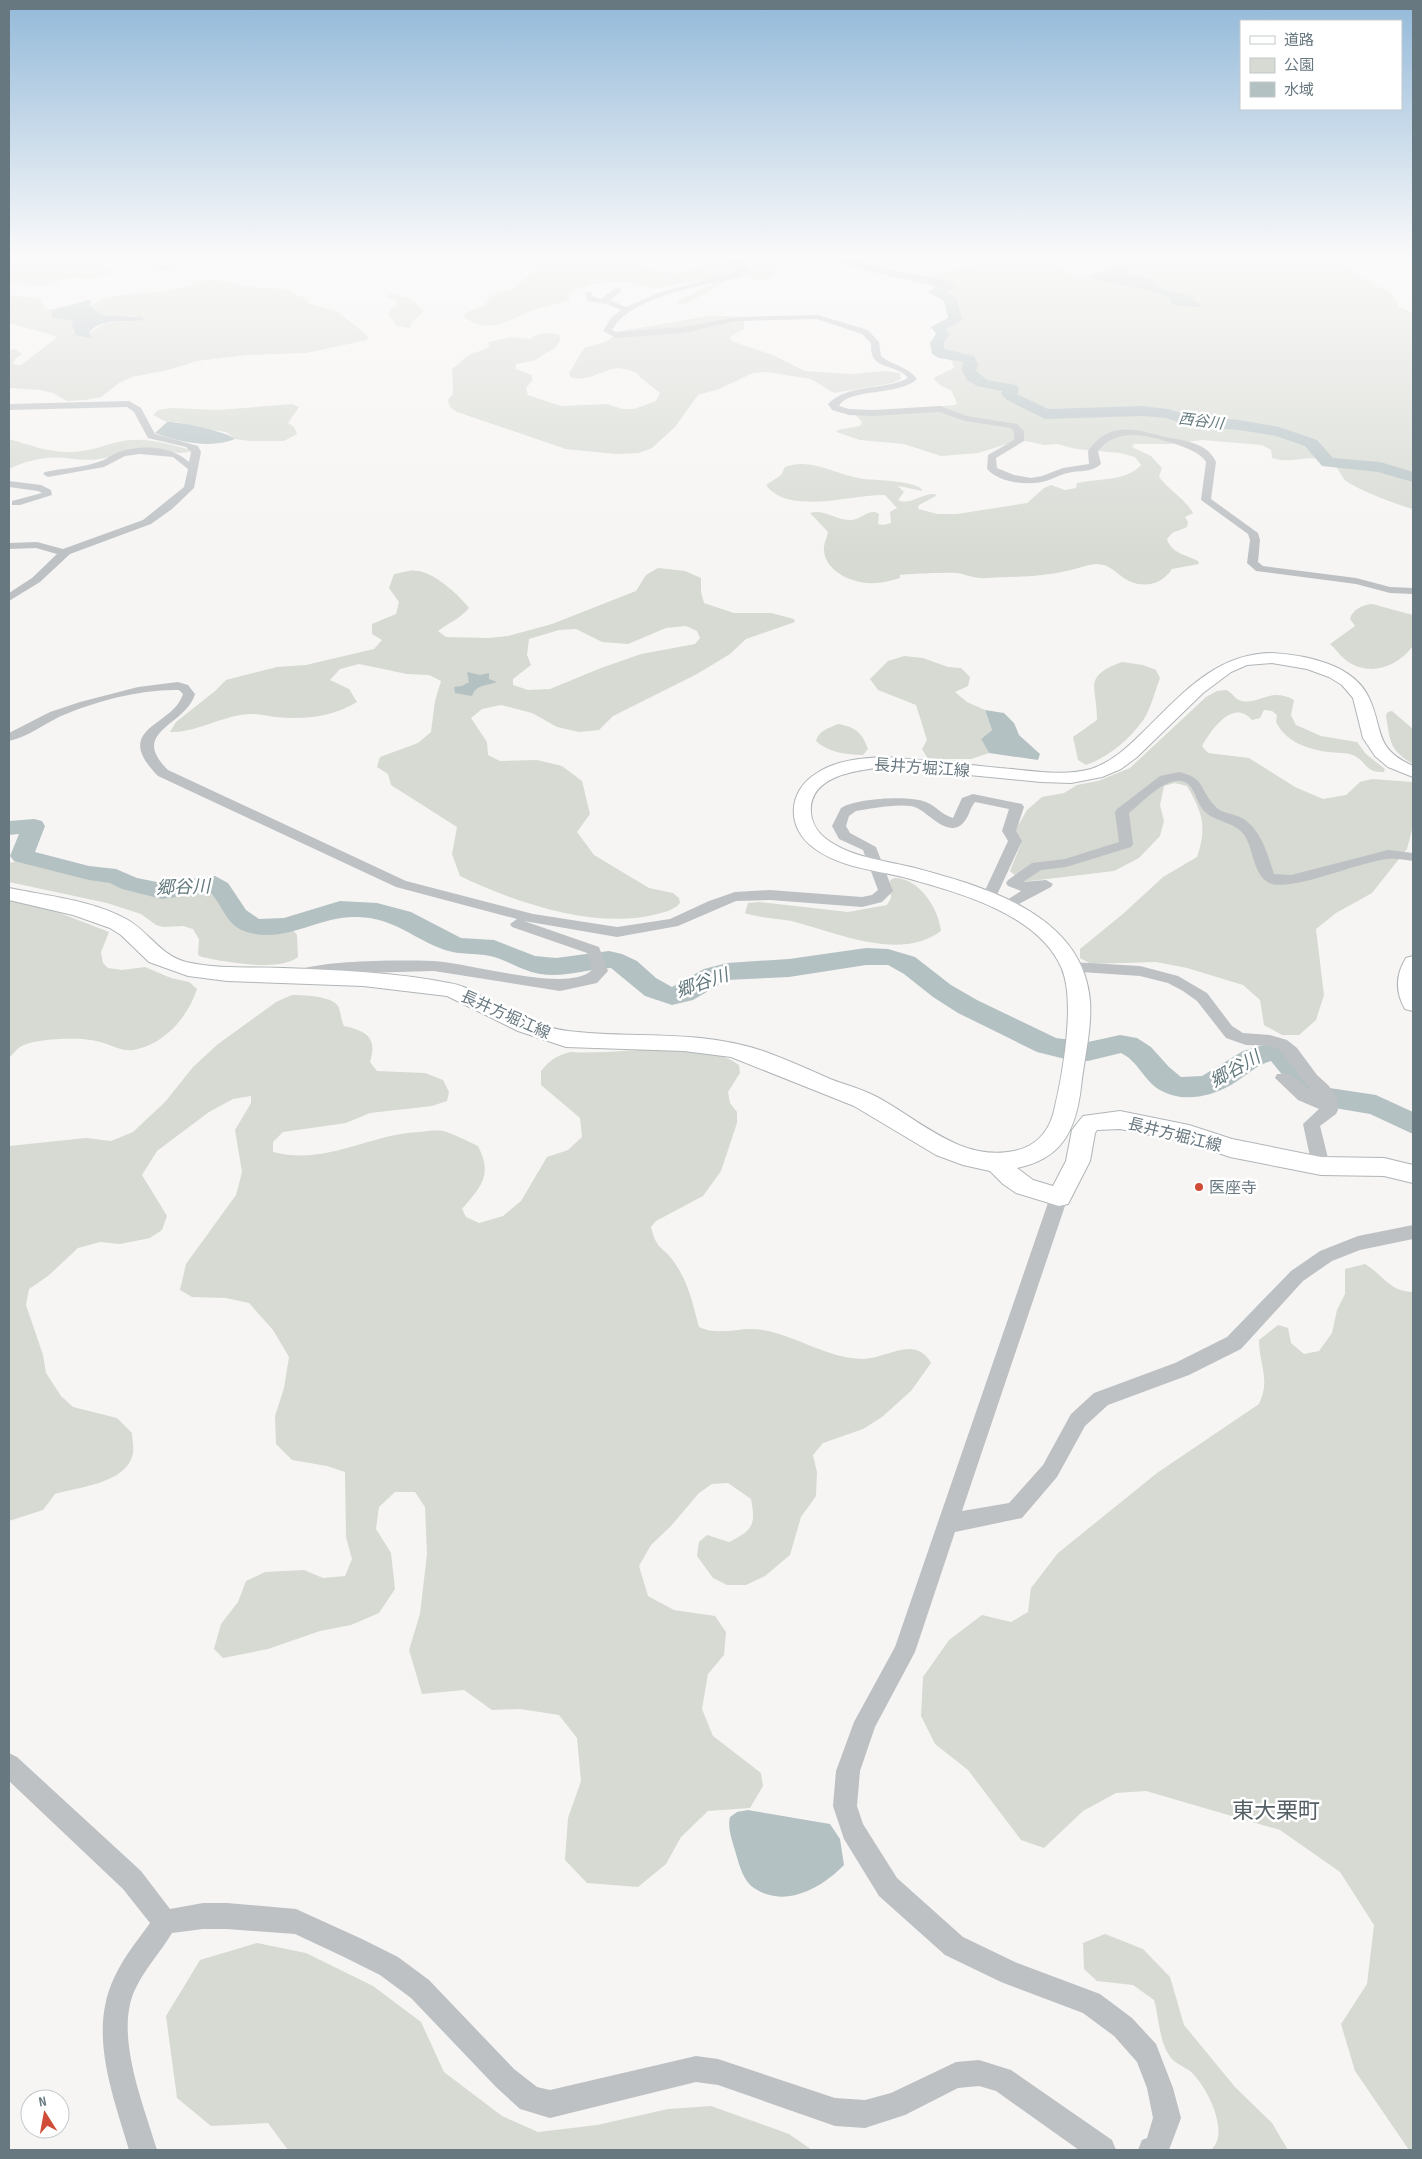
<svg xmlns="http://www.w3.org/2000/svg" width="1422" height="2159" font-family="'Sofia Sans Condensed','Noto Sans JP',sans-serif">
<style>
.green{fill:#d6dad2;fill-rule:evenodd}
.water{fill:#b4c1c3}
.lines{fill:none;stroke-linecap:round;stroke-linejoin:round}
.river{fill:#b4c1c3;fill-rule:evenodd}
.secondary-casing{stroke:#b0b5b8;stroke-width:2}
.street{fill:#bdc1c4;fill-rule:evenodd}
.secondary{fill:#fff;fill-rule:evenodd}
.poi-dot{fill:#d04c38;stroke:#fff;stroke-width:2}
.labels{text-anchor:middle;stroke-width:5;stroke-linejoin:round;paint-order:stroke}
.far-water-label{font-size:15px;font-style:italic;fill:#63797d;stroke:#fff}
.street-label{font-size:16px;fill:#687880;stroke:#fff}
.poi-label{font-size:16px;fill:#687880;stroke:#fff;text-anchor:start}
.water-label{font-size:18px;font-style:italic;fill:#63797d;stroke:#fff}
.near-quarter-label{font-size:22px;fill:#556066;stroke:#fff}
</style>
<rect width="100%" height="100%" fill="#f6f5f3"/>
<!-- green -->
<path class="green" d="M9,255H195L210,261C202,270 158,272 146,268C131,263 109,249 95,260L112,272C98,281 86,278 71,278C64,278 61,281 56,283C41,287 23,285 9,281Z
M553,255H635L630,256L628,260C634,265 638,265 645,267C658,271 670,274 684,272C692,271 698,265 705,263C725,256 763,247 778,265C776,277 767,281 756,281L753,277C726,275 706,295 683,305L677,304V301L714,283L707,280L656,288L624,282L593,284L568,293L570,300C557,304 544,306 532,311C506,320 489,336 463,316L467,312L485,306L490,296L515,288L536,268L537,265Z
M1052,255H1339C1344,271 1377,286 1392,293L1399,307L1413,313V509C1398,505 1358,490 1346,481C1339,475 1338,464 1329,461C1309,453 1292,465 1272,458L1271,450L1262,445L1202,440L1171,444H1134L1132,447L1151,456L1162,468L1159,477C1169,490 1185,499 1193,513L1185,517L1188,522L1187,527L1172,533L1167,539C1172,554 1185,554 1198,561L1199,564L1172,569C1163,583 1146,589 1129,581C1117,575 1111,564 1096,564C1085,565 1077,569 1066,571C1041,577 1012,577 987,578C975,579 968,575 957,573C953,572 903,574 900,575V578C892,580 884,583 876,583C856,585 826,573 824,551C823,545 827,538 828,532L810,513C824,509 836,520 849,520C861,521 869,507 879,514L878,524L883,525L891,523L890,512L897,508L885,495C854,494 788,516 766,485L781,475L785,467C812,457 837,476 864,479C876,480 919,481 923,491L898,486L904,492L898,500C910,506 921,493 935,494L936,496L919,505L918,509L938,514H957L1027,503L1044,488L1051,485L1065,490L1076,488L1077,483C1099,478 1125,482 1141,465L1135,457L1120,453L1076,449L1057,444L1044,445L1026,441L1013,442L978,453L941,456L904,444L860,440L836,432L837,430L860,426L862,422L855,414L955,405L957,403L951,390L941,386L933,378L954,368L952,361L938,355L932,346L940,328L957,315L954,307L942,298L947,294L942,289L944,283L929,279C949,263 1020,263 1048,258ZM1085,260H1093L1119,265L1126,272L1149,277L1158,287L1194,297L1193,300L1200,304C1190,302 1178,302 1169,299C1159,295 1150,291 1139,288C1113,282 1080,282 1057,266L1059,264Z
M208,279L253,287L284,289L305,298L310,304L337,311L368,336L367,340L306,353L246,355L197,361L168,370L132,377L119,383L101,397L85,400L67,401L53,393L40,390L9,388V350L16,349L22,354L15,359L13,364L21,365L55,339L56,336L9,323V295L41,299V303L46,306L44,309L51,310L53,317L74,321L73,333H89L106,323L143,320L136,316L102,315L90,306C111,291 142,295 166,291C180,288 194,283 208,279Z
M391,294L409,298L424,311L413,321L409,328L397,326L388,314L391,309L397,305V300L386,296Z
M709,316H731L744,322V329L730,337L731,341L775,356L805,371L850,374L885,371L900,373L901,379L893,383L834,393L811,379L767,372L753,373L719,389L698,395L675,427L652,448L639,453L615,454L566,449L457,412L450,407L448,400L453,394L452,368C460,365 462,359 469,355C475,351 482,352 489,347L488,342L511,337L530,339C539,332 549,332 559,335L561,339L555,348L533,361L516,364V369L532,375V381L526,388L528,395L561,406L607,404L622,409H634L656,401L660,393L641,378L637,373C628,370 619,366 609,370C595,374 585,382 570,377L569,373L584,348L605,342L621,331Z
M292,404L299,407L288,423L294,427L297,434L284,441H250L235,439L226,432L194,427L177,422H167L153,415L158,410L172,408L218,410Z
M9,439C30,445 50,453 73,452C89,451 102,446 118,442C141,436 167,443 190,450L189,452C177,455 158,448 143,449C128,450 114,457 99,459C87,461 76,459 65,458C45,456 26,461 9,469Z
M658,568L685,571L701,578V592L704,603L734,613H771L794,619L795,622L746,639L730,654L697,674L613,716L599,730L579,732L557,727L532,713L501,705L482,709L471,718L487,742L488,755L500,761L537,760L562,766L582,781L590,814L577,832L594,855L649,888L673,893L679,898L680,903C673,911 664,912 653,915C594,929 513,902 460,876L452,854L457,827L391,785L388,774L377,767L380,757L418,743L431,732L435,701L441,681L429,675L407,674L359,664L340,669L330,680L349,689L357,702C332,717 304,720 275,717C268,716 260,714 252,714C224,714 198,733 170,732L176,722L215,691L226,680L277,667L306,665L374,649L382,640L372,634V624L396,614L399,602L389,588L394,574C401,573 411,569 418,571C435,573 459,595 469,608C460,619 448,623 438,631L446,637L489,638L508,636L552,624L636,591L646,575ZM686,626L697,631L700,638L695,644L641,654L601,668L550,689L528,690L513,685V679L531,665L527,655L529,639L559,630L576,629L602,642L628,644L666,628Z
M1372,604L1413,615V646C1397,667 1370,677 1347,661C1341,657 1336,649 1330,644L1355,626L1350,619C1352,610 1362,605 1372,604Z
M904,656L923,658L948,667L961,668L970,677L968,686L955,692L967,702L985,710L992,730L981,739L989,753L971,759H928L922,749L927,740L916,705L878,690L870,679L888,661Z
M1122,662L1143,665L1156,670L1160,678C1155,691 1151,708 1144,719C1130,739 1109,757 1086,765L1078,760L1073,737L1097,720C1097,685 1082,677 1122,662Z
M1226,690C1232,692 1234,698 1239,700C1258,707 1268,686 1294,700L1291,715L1296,725L1321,736L1357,742L1366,754L1385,769L1384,772C1366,773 1368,764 1355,756C1347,752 1336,753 1328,752C1307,749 1286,742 1276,722L1277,715L1272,711L1264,710L1260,718L1252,720C1233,698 1211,730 1202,746L1208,753L1249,758L1295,787L1323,799L1346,795L1360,782L1372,779L1413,782V826L1407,849L1372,893L1336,913L1316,929L1324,995L1316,1020L1299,1035H1282L1264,1025L1260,1000L1243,985L1187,968L1156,962L1091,964L1080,958V949L1124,913L1163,877L1197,857C1207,827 1203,813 1187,786L1175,783L1164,786L1160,805L1164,821L1160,836L1139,858L1114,871L1022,882L1010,871L1021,844L1015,831L1027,810L1042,797L1064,793L1077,785L1098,781L1130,768L1206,697L1217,691Z
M1392,711L1413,729V764C1389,750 1390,741 1386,715L1388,712Z
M838,724C855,727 862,732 868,749L863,755C847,755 827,752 816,741C818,731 829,728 838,724Z
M26,859L88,875L114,878L128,886L162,893L214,885C223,892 225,902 231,911C245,934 271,928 293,930L297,935L298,957C280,972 225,962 202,957L198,955L199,939L193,929L183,926L163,927L156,925L141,914L107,903L9,882V863Z
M895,878C919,878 939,909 941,931C899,962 836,932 791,921C775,918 760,918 745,913L748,903L759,902L848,912L887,905L891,898L890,880Z
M9,900L47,908L109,932L101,952L103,963L108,968L122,970L145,967L171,978L189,982L197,989C188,1017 164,1045 133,1050C120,1052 109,1043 96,1041C79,1037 35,1038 20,1047C16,1050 12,1055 9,1058Z
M292,995C303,995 332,996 338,1006C341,1012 341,1020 344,1026C366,1031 378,1037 370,1062L377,1071L425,1073L443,1080L449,1092L447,1101L432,1106L370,1113L346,1123L283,1132L273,1142V1152C326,1166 368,1134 420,1132C427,1131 436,1130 443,1131C454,1134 467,1141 478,1146C493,1176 481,1186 462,1209L466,1217L479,1223L503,1216L521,1201L547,1157L568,1150L582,1137L580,1118L541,1085V1071C550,1060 557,1055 571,1052C619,1056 700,1037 739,1065L740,1073L728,1092L730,1103L737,1112V1123L721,1171L703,1196L656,1221L651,1227C657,1253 665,1246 676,1265C689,1284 693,1305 699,1327C719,1337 742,1326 763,1330C797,1336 827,1358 862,1359C887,1359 915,1334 931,1363L911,1391L882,1417L863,1429L823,1443L813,1455L817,1472L816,1496L801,1517L790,1555L765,1576L746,1585H727L713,1578L697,1556L699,1542L707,1535L729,1542C753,1530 756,1525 751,1499L728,1483L712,1484L699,1493L671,1526L651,1545L639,1566L648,1596L674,1610L715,1616L726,1632L724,1655L708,1674L702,1709L713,1736L761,1773L763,1786L750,1808L708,1811L681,1837L666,1864L638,1887L587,1883L565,1860L568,1818L581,1781L577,1738L559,1715L520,1709L492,1710L464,1690L422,1694L409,1650L420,1614L427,1554L425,1507L415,1492H395L379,1507L376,1529L391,1553L395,1589L379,1613L351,1625L320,1631L268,1649L223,1658L214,1649L221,1624L238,1602L246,1581L265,1572L304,1570L323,1578L345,1576L352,1559L346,1537L345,1472L327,1466L292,1460L276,1444L275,1416L284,1388L289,1357L273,1330L249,1303L226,1298L192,1297L180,1290L186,1264L236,1195L242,1172L235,1130L251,1103V1096L233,1099L209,1112L157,1151L142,1175L167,1216L162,1230L150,1238L120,1244L100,1242L78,1248L48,1276L29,1289L26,1305L43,1355L46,1373L61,1396L73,1407L117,1418L132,1433C132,1439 134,1447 133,1453C128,1483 79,1487 55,1494L43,1510L9,1521V1146L86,1138L111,1141L133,1132L165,1102L193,1067L218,1044L276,1002Z
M1365,1264C1385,1276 1388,1291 1413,1292V2150H1409L1355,2071L1341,2024L1367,1984L1374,1925L1340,1872L1280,1830L1146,1791L1116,1793L1083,1811L1044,1848L1021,1840L968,1770L935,1744L921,1716L923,1677L949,1640L982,1615L1011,1622L1028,1612L1031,1588L1058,1553L1157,1473L1259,1404C1271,1379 1259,1365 1259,1340L1278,1325L1288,1328L1291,1343L1304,1354L1319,1351L1332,1333L1337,1310L1345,1294V1269Z
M1105,1934L1143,1949L1170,1977L1184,2025L1235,2087L1272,2123L1288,2150H1211C1213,2148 1216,2144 1217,2141C1224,2121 1205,2084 1190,2071C1185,2067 1176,2064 1171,2058C1158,2040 1160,2020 1154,2000L1133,1985L1097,1981L1084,1969L1083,1943Z
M257,1943L306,1953L373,1986L421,2022L444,2072L502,2116L538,2132L597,2125L668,2109L711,2106L789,2134L812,2150H288L268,2123L211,2126L177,2098L166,2016L200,1960Z"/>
<!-- water -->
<path class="water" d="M1119,265L1127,270L1126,273L1154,279L1152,282L1158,287L1194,297L1193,300L1200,304V307L1177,306L1170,302V299C1143,286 1113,285 1084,277Z
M89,300L91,301L90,306L102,315L142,317L144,320C127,323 100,317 89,333L92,337L89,338L75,335L72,324L73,321L52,317L51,310Z
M167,422C177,421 229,432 235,439C211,449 179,442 155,433Z
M467,672L480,675L489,673V679L497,682C486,686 477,684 472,696L455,693L454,687L462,686L469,682Z
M985,710L1004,713L1014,723L1019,735L1040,754L1038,760L989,753L981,739L992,730Z
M748,1810L830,1824L840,1839L844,1865C822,1888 784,1909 754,1888C744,1882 739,1865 736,1854C733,1842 727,1829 730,1817L737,1812Z"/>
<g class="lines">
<!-- river -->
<path class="river" d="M816,255H838L898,271L951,281L955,287L947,292L957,299L962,320L946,329L950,334L944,343V349L974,356L978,364L976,371L987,380L1016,385L1019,388L1017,394L1048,409L1142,406L1168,409L1191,416L1239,420L1279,427L1317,440L1333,458L1380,462L1413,472V482L1378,472L1322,466L1305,446L1276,436L1239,430L1189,426L1166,418L1142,416L1045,419L1007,400L1001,394L1002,391L977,386L967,380L962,371L963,362L939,358L932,354L930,343L936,334L931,327L948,318L944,301L928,292L937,286C897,279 858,268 817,258Z
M34,819L42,821L45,826L35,852L89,866L116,869L137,878L162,883L215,876L228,883L246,910L259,919L284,918L340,901L377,903L411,912L461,938L494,940L535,956L556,958L609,951L622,954L637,961L656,978L672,987L704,969L727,963L789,959L866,948L888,949L915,957L951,985L977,1000L1056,1038L1088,1042L1120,1035L1137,1038L1151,1047L1169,1067L1181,1077L1202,1076L1243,1051L1277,1041L1287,1044L1323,1087L1376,1095L1413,1112V1134L1370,1114L1305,1103L1271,1061C1255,1065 1244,1078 1231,1085C1210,1097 1182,1103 1160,1090C1144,1081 1138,1061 1121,1053L1088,1061L1065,1059L1037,1052L958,1013L933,997L904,974L888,965H866L789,977L727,980L693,1000L672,1005L645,996L611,968C587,969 564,978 540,974C521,971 506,959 490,956C475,953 460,955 445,950C413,939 395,918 358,917C319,915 287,944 247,932C226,926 224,907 210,892L162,899L122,889L110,883L89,880L14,861L10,856L19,834L9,835V821Z"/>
<!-- secondary casing -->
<g class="secondary-casing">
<path id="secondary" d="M1272,653C1305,655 1354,664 1369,698C1384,730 1373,748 1413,766V777L1388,767L1375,756L1363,738L1353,698L1342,685L1329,677L1307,669L1272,663L1247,665L1231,672L1203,693L1137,757L1121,769L1102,777L1071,783L1041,782L886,767C858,770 808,775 811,813C812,825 820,835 829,841C854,858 887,861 915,868C985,887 1083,914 1090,1001C1092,1029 1084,1059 1081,1087C1076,1130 1062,1159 1017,1168L1033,1180L1053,1186L1066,1161L1072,1130L1083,1116L1120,1111L1189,1125L1232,1139L1321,1157L1384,1158L1413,1165V1183L1384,1176L1321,1175L1230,1157L1187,1142L1120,1129L1097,1130L1095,1133L1090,1161L1068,1204L1059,1206L1016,1193L1003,1184L990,1171L963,1165L936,1155L854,1106L731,1057L684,1051L566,1047L518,1031L447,996L363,986L227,981L188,976L149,962L121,935L110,928L73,915L9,900V888C47,896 93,900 128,920C150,933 160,955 186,962C217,969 250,967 282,968C337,970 394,972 449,983C465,985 476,994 490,1001C512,1013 542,1028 568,1031C634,1039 698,1029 763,1051C785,1059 808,1069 830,1079C846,1085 862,1089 877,1097C920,1120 961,1162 1014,1151C1034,1147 1047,1134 1053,1115C1062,1079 1076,1003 1062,969C1039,913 956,892 903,877C874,870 839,867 814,848C786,828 787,791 817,773C836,760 863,758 886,757C924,760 962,764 1000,768C1029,770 1062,777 1091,769C1112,762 1128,747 1143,732C1181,695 1216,653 1272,653Z
M1413,956V1011L1405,1009C1395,992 1396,974 1406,958Z"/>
</g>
<!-- street -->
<path class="street" d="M699,255C715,254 738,256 749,269L738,277C700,287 633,295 612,330L617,332L684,327L736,317L818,315L868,330L879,342L881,356C893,366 908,366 917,379C900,396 848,388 839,406L849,409L873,410L940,406L967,416L1017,424L1024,431V441L996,458L997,468L1014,475L1031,478L1042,476L1063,468L1089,464L1088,451C1111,418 1139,431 1170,438C1188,441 1208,444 1216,462L1211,499L1258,533L1260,540L1258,562L1263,566L1356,578L1390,587L1413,588V594L1390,593L1356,584L1256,571L1247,563L1250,540L1248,534L1201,500L1206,462C1200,448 1147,434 1132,435C1119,435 1106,440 1098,451L1101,464C1092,473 1079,470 1068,473C1060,474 1054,479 1046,481C1028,486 1000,483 987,469L988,455L1014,440V432L1011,428L965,421L939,412L873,416L849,415L832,410L828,404C848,383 884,391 908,378C896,362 869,373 871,343L862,334L817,319L736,321L684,333L616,338L603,331L611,318L621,310L607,304L588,301L585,292H591L594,297L601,299L615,288H621V292L610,300L626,307L661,292L732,273L740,268C729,258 711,264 699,255Z
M129,401L141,408L155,434L198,446L201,452L194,488L172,509L151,524L70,554L40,582L9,601V593L32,578L57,554L36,548L9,549V543L37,542L63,549L143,520L184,487L188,469L173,457L140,454L125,456L104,467L48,477L43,474L45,472C62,468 82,468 98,462C106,460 112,454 119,452C142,444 172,446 189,462L191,452L186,447L148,438L134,412L127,407L9,410V404Z
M9,481L41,485L51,490L52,495L20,505H12V501L42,493L38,491L9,487Z
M178,682L188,685L195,694C186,726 128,731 168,770L406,881L533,914L617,927L670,919L709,901L735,892L770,890L862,897L872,895L878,890L863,850L839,839L832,826L841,808C856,798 910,795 926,802C936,806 942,815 953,818L962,798L973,794L1022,804L1024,807L1016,831L1022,841L996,897L989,902L982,897L1008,841L1002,831L1009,809L975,802C969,809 969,819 961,825C947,836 928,813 917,808C904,802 870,809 856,811L849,816L846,826L850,833L876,847L893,891L882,902L862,907L770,900L736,901L678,926L617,937L524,921L599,947L608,971L597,983L560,991L434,971L326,974L302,979L294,974L297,970C333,960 394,960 433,961C468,962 567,994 592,970L587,953L512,927L510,924L517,919L396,887L158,776C110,727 173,727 183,694L179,690C141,689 96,701 61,716C44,724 28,737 9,741V733L50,712L80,702L138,687Z
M1179,772C1205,778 1199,788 1214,805C1221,814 1233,813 1242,818C1261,829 1268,855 1274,874L1291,875L1388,850L1413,853V861C1405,860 1395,858 1387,859C1359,862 1296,890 1272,884C1254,879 1254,851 1245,836C1235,821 1216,823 1204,811C1197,803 1196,792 1189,785C1172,769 1142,803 1129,813L1133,844L1131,847L1066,867L1041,870L1023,882L1046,880L1053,884L1051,887L1011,908H1001L999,905L1021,891L1008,886L1006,883L1008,880L1032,863L1065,859L1119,842L1115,812L1117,809L1160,776Z
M1071,962L1140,966L1178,976L1207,993L1232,1026L1243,1033L1270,1035L1287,1040L1297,1048L1317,1075L1329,1086L1337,1098L1338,1110L1336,1114L1320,1126L1330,1166L1327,1171L1321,1173L1315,1171L1312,1166L1303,1124L1319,1109L1298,1100L1275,1078L1277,1074H1289L1320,1097L1305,1083L1281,1051L1272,1046L1246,1045L1226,1038L1197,1001L1183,991L1168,983L1140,976L1066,971L1063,967L1066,963Z
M1059,1190L1065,1192L1068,1197L962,1511L1009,1503L1043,1465L1071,1414L1094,1393L1175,1363L1227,1337L1291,1271L1320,1251L1358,1236L1413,1225V1239L1360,1250L1332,1261L1303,1281L1241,1349L1189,1375L1108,1405L1085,1426L1057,1477L1022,1518L955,1532L915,1652L875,1727L860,1771L857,1806L863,1824L897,1878L963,1937L1015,1962L1100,1994L1132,2018L1156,2044L1173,2088L1181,2118L1169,2150H1138L1142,2140L1147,2138L1153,2118L1147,2088L1137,2062L1114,2036L1083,2013L1001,1982L945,1955L879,1896L844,1839L833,1806L836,1771L854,1722L895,1647L1050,1197L1053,1192Z
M9,1753L17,1757L141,1871L170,1909L203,1903H227L296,1909L362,1939L398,1957L429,1980L514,2069L537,2087L550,2090L696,2056L718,2059L835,2098L865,2100L891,2093L956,2062L979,2060L1011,2070L1112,2140L1116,2150H1079L996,2091L979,2086L958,2088L905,2115L865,2128L835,2126L718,2085L696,2082L550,2118L520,2109L496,2087L411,1998L380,1975L344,1957L295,1934L227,1929H203L172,1933C160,1953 142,1972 133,1994C116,2039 144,2106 157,2150H129C113,2095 88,2033 114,1978C123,1958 137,1941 150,1923L123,1889L9,1781Z"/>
<!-- secondary -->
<use href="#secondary" class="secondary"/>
</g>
<!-- sky -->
<linearGradient id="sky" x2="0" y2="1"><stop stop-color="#93b9d9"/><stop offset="0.46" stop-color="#fbfafa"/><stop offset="1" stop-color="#fbfafa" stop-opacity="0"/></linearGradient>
<rect width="1422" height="557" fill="url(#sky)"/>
<!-- markers -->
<circle class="poi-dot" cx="1199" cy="1187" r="5"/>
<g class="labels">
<!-- far-water labels -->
<g class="far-water-label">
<text transform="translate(1201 421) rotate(7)" y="5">西谷川</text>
</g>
<!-- street labels -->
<g class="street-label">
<text transform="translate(922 767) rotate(4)" y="6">長井方堀江線</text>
<text transform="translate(506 1014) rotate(24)" y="6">長井方堀江線</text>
<text transform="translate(1175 1134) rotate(14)" y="6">長井方堀江線</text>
</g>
<!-- poi labels -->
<g class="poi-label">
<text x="1209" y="1193">医座寺</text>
</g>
<!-- water labels -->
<g class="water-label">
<text transform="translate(183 887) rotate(-2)" y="6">郷谷川</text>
<text transform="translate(702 983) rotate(-19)" y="6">郷谷川</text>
<text transform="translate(1235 1069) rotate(-30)" y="6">郷谷川</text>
</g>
<!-- near-quarter labels -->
<g class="near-quarter-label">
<text x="1276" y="1818">東大栗町</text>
</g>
</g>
<!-- border -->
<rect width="1422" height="2159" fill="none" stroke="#687880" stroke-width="20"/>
<!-- legend -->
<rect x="1240" y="20" width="162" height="90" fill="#ffffff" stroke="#c3c9cc"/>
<rect x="1250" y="36" width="25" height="8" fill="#ffffff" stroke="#c3c9cc"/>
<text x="1284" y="45" font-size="15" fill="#687880">道路</text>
<rect x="1250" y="58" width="25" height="15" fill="#d6dad2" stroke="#c3c9cc"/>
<text x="1284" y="70" font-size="15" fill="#687880">公園</text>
<rect x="1250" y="82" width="25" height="15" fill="#b4c1c3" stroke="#c3c9cc"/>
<text x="1284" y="95" font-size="15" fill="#687880">水域</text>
<!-- north arrow -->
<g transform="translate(45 2114) rotate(349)"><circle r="24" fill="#ffffff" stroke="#c3c9cc"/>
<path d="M0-4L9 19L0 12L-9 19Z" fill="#d04c38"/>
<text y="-8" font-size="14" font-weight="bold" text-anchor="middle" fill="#687880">N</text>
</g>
</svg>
